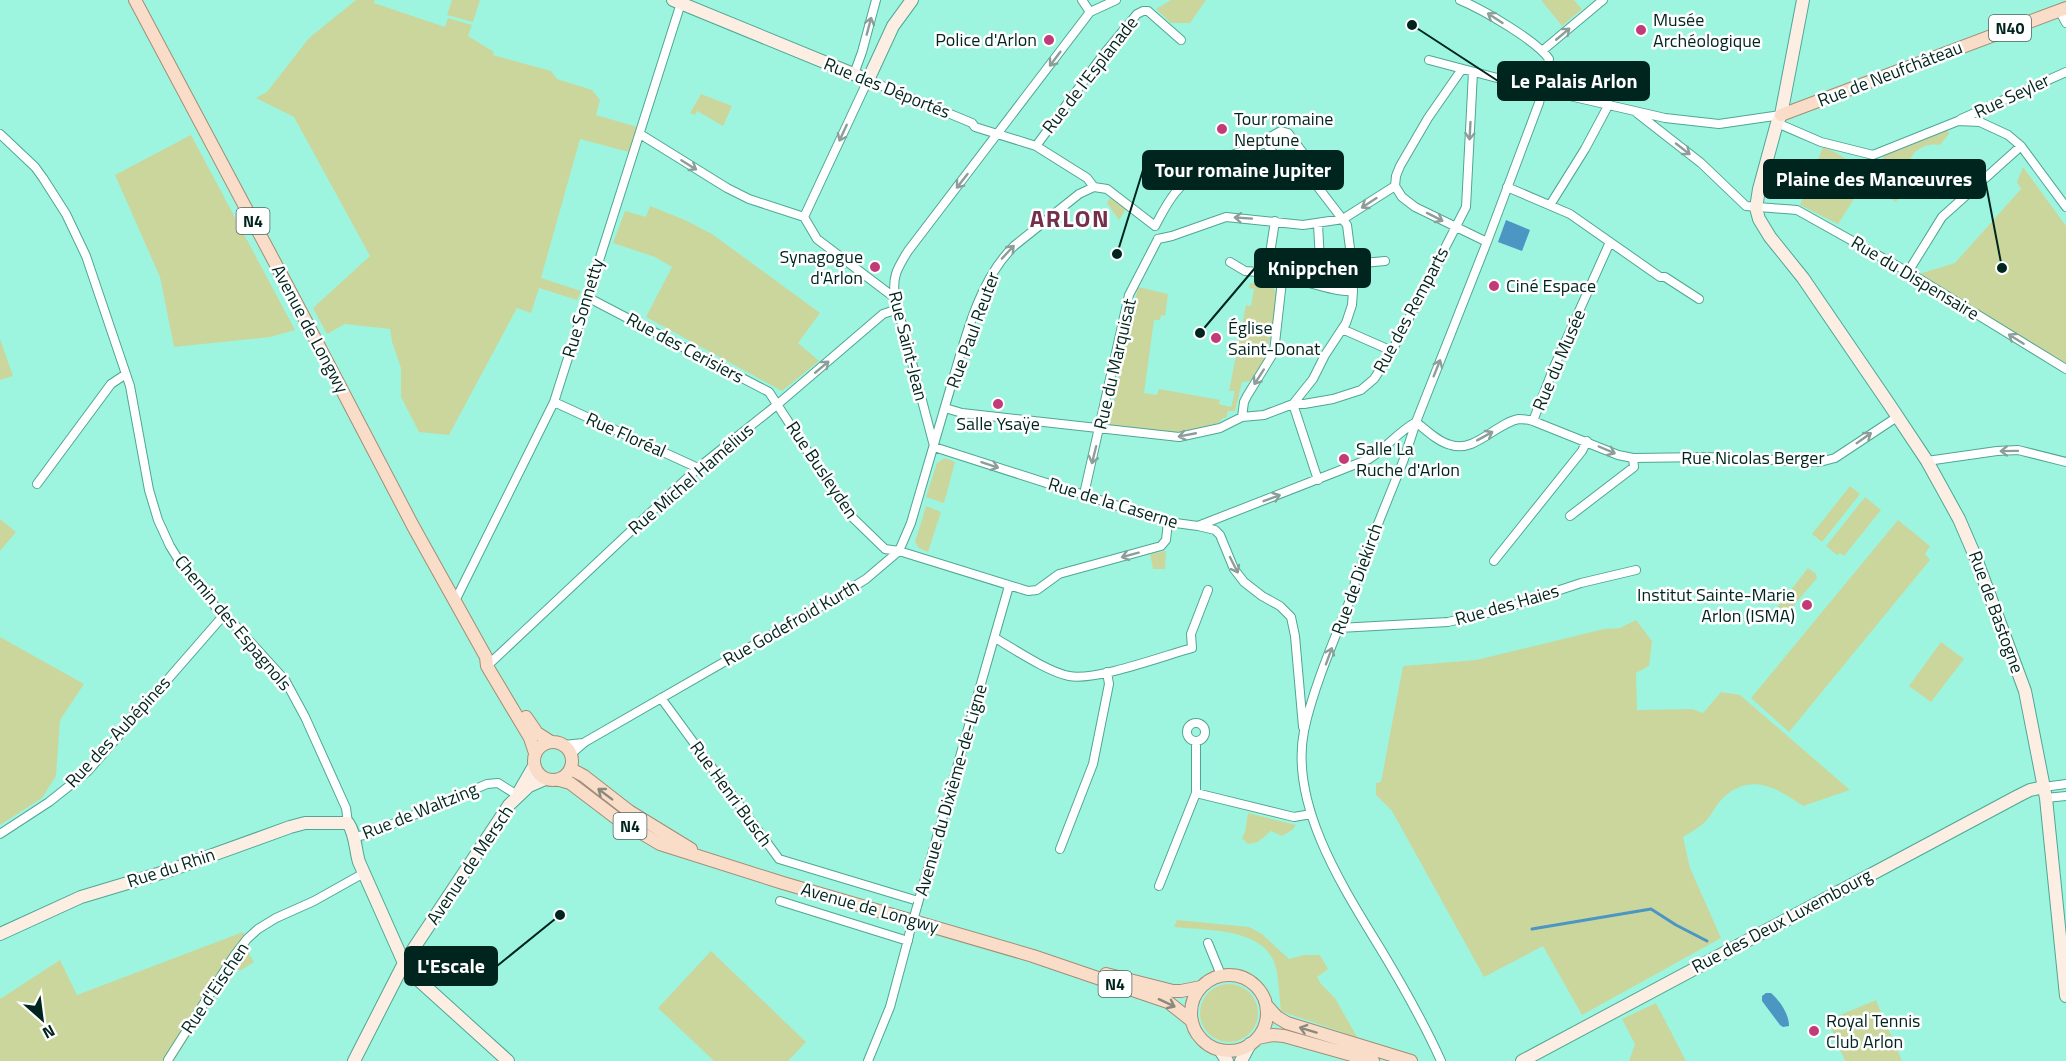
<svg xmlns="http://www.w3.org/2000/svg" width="2066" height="1061" font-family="'Titillium Web',sans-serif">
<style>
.green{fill:#cbd69d}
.water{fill:#4b96c3}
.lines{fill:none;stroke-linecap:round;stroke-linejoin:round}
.stream{stroke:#4b96c3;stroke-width:3}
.street-casing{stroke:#4fa694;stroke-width:10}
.secondary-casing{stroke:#4fa694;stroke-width:14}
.primary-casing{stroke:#a18e76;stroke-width:14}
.street{stroke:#fff;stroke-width:8}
.secondary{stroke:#fdeee4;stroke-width:12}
.primary{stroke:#faddc9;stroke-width:12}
.street-bridge-casing{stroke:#4fa694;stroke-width:10;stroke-linecap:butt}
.street-bridge{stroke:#fff;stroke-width:8}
.oneway{stroke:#8c9d9a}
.oneway2{stroke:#8a8a7c}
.poi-dot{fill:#c23a77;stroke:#fff;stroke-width:2}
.labels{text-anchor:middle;stroke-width:5;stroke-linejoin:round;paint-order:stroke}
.shield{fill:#fff;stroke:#4c6662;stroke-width:1.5}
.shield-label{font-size:16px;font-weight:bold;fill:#00251e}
.poi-label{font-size:18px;fill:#00251e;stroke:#fff;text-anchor:start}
.street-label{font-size:18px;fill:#00251e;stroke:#fff}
.district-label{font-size:24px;font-weight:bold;letter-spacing:1.5px;fill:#74304b;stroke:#fff}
.leader{fill:none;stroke:#00251e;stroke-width:2}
.callout-dot{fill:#00251e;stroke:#fff;stroke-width:2}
.callout{fill:#00251e;stroke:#00251e;stroke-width:2}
.callout-label{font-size:20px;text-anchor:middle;font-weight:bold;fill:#fff}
</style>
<rect width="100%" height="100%" fill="#9df5e0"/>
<!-- green -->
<path class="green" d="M356,0H375L374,3L445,27L448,18L472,25L468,36L494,52L493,55L551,71L557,79L592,90L600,100L596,115L641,128L629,152L580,139L541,278L581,291L577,300L539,288L531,313L517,308L449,435L419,432L401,397V368L392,342L390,329L345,324L327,334L313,308L370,256L294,117L256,98L267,92L309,38Z
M452,0H480L473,22L447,15Z
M1171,0H1206L1190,23H1171L1156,9Z
M1541,0H1574L1582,9L1562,26Z
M701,94L732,106L723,126L697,111L695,115L690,113Z
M1947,128L1949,134L1940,145C1925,142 1910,151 1908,167C1907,174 1909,179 1906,186C1904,192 1899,197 1896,202L1891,199L1894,193L1870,178L1875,170L1886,164L1881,154Z
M191,135L295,330L270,337L174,347L160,277L115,175Z
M1823,147C1846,156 1853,163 1863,185L1838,224L1800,205Z
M2023,167L2066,226V365L1919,274L1955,263L2021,189L2017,182Z
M1110,198L1126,209L1119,220L1107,203Z
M650,206L685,220L712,234L820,313L798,343L819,361L782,391L646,317L672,267L655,257L613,243L625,211L646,217Z
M1250,283L1256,284L1259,288L1272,287L1277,292V300L1267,355L1250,381L1242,382L1235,411H1228L1226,418H1223L1218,423L1179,433L1114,427L1109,424L1138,287L1168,294L1165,316L1161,315L1160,320H1154L1144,393L1157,395L1159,389L1220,400L1219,404L1231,407L1235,391H1229L1246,305L1251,306L1254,289L1249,288Z
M0,339L13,376L0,380Z
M945,458L955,462L944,503L926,497L937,463Z
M1850,486L1860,494L1822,542L1812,534Z
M1865,497L1881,510L1844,556L1840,553L1837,555L1826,546Z
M926,506L941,512L928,552L919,548L915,542Z
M0,519L16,532L0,551Z
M1898,520L1930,546L1925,554L1930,560L1789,732L1751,698Z
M1166,551L1165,569H1153L1150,554Z
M1808,568L1816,574L1817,578L1784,617L1775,610Z
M1636,620L1652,641L1649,666L1636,673L1637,710L1692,709L1703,713L1721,692L1740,695L1850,790L1803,806C1777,788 1751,772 1723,798C1716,805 1712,814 1706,821C1699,828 1691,832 1683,837L1690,868L1721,938L1582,1015L1543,946L1484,977L1392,811L1376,795V783L1381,782L1403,666L1476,660L1604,629L1620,628Z
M0,637L84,684L60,720L56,776L42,798L0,825Z
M1941,642L1964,659L1931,702L1909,686Z
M1248,813L1296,825L1292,830L1282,836L1271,831L1258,842L1248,844L1242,838L1245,832Z
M1177,920L1249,927L1262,934L1289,959L1304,955H1320L1328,969L1317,977L1321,984L1335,998L1357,1037L1280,1011L1281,1010C1279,996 1279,981 1276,968C1266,927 1208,931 1174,927Z
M243,932C249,945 245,949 254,962L240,971L234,964L174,1061H0V999L60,960L77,995Z
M711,951L806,1042L788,1061H714L658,1008Z
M1200 1013a29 29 0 1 1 58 0a29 29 0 1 1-58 0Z
M1876,1000L1902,1061H1845L1828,1020Z
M1656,1003L1686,1061H1629L1635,1044L1622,1019Z"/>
<!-- water -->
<path class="water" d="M1506,220L1530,230L1522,251L1498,242Z
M1766,993H1771C1780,1001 1789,1014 1789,1026L1783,1027L1780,1025L1762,1001V996Z"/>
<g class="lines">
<!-- stream -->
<path class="stream" d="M1532,929L1651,909L1676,925L1707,941"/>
<!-- street casing -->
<g class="street-casing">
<path id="street" d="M1082,0L1090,12
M2059,10L2066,23
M1542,51L1603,0
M1429,60L1531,87L1665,118L1719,124L1781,115
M1462,69L1428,118L1400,166L1396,176L1395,186L1402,197L1415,207L1487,242
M854,74L862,52L876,0
M1637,113L1701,163L1746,206L1797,210L1908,272L2066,369
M1961,119L2066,72
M1777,123L1821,142L1873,155L1958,121L1980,122L2008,135L2021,146L2066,207
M0,134L35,167L43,178L66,214L86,256L130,386L149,490L158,520L170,546L183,567L223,616L235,625L285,680L305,717L346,808L348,823
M640,134L727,188L749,199L804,217
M1036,146L1103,55L1137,14L1143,11H1148L1181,40
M1507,187L1570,214L1660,277H1665L1699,299
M1550,205L1585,149L1609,104
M804,217L868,80L972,123L975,127L1036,146L1087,178L1094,187
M804,217L817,239L895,298
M1275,221L1269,260L1271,273L1282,281
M1318,224L1320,262L1352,264L1385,261
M1155,226C1161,215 1167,203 1175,193C1196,166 1235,153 1266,143L1268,138L1281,131L1288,133L1303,153L1301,165C1276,166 1280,161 1266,143
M1158,239L1172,236L1226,217L1303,225L1343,219L1395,186
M1230,262L1245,271L1271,273
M1908,272L1942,217L2021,146
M1282,281C1306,277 1329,293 1353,291
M587,297L769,392L843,506L852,517L885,549L899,551L1028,591L1037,590L1059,574L1161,546L1166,540L1168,522
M1342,329L1392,351
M554,402L698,468
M1293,404L1313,379L1325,355L1346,323L1352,305L1353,291L1352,264L1347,225L1301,165
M1293,404L1318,480
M945,408L962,413L1179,437L1220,428L1242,417L1264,415L1293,404H1304L1333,399L1361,390L1374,379L1392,351L1466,207L1473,72
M1242,417L1244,402L1247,396L1274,352L1282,281
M1533,421L1554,367L1610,242
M1416,422C1426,430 1438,442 1451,445C1475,453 1496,423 1519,419C1523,419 1529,420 1533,421L1618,455L1633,458L1707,457L1820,462L1835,458L1897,417
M934,446L895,298C892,276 897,269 908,251L1090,12L1116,0
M934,447L1168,522L1198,526L1369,459C1386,448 1398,432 1416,422
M1927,461L1997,451L2018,450L2066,462
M37,484L111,384L126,374
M1084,494L1129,295L1158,239
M1570,516L1634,467L1633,458
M1198,526L1215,530L1220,535L1234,569L1244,582L1262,596L1280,606L1291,617L1295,636L1303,727
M1494,561L1582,451L1587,441
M455,601L554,402L681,3
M1339,628L1448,622L1496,611L1581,583L1636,570
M995,638C1014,649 1048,672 1069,676C1096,681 1163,656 1192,648L1191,634L1208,590
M487,666L698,468L778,404L883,314L898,309
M661,698L779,859L918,901
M1187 732a9 9 0 1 1 18 0a9 9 0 1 1-18 0Z
M564,745L583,743
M571,754L585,742L837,597L866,579L899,551L911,523C924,477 938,432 951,386C965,340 978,281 1014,246L1079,194L1094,187L1107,189L1155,226
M2044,787L2066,784
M1196,793L1294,817L1311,814
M2046,798L2066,796
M0,834L49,802L88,771L223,616
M354,837L369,834L487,784L498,783L517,795
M1060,849L1093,764L1109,684L1107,672
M1159,886L1196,793V742
M780,901L908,941
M918,903L1009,586
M1208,943L1221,975
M168,1060L234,956L247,939L258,929L276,918L314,901L364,873
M868,1061L890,1007L909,936
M1441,1061C1424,1023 1404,988 1383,953C1346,892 1289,807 1304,731C1313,687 1337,633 1354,590L1355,581L1404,459L1416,422L1487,242L1539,103L1549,59C1537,41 1482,9 1460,0"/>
</g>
<!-- secondary casing -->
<g class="secondary-casing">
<path id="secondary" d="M673,0L868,80L893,26L912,0
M1803,0L1781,115L1777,123L1759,189L1756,208L1759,219L1770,237L1803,278L1889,404L1927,461L1959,519L1975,556L2025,691L2046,798L2066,996
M519,792L534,766
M0,934L81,897L171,870L290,827L305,823H348C356,835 355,849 359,862L404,963L414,976L508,1061
M1220,1050L1227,1061
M354,1061L404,963L509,805L529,786L545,779
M1241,1061L1250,1044
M1522,1061L2018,796L2030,790L2044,787"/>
</g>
<!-- primary casing -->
<g class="primary-casing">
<path id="primary" d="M135,0L298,306L413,526L486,657L487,666L530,738L535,753
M1781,115L2066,8
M526,717L537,733L551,742
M534 761a19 19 0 1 1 38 0a19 19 0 1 1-38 0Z
M571,769L584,776L629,811L691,849
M559,780L570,783L616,818L660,844L783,883L1033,956L1168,1002L1192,1021
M1106,974L1173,991H1181L1201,987
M1191 1013a38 38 0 1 1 76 0a38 38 0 1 1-76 0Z
M1267,1006L1277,1017L1287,1023L1411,1061
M1258,1038L1273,1035L1284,1036L1373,1061"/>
</g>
<!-- street -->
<use href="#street" class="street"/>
<!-- secondary -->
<use href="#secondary" class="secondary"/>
<!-- primary -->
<use href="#primary" class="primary"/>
<!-- street-bridge casing -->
<g class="street-bridge-casing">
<path id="street-bridge" d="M909,935L918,903"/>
</g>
<!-- street-bridge -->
<use href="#street-bridge" class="street-bridge"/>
</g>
<!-- one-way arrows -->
<defs><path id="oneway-shaft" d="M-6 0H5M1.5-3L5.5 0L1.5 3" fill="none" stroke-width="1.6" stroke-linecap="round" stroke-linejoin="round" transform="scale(1.5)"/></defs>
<g class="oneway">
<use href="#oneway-shaft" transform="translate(1495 18) rotate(-147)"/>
<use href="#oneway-shaft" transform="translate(869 26) rotate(-75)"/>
<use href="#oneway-shaft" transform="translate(1563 34) rotate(-40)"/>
<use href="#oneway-shaft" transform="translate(1055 59) rotate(127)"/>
<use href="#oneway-shaft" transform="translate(1470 131) rotate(93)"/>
<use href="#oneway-shaft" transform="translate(843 133) rotate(115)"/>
<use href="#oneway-shaft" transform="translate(1683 149) rotate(38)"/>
<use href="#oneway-shaft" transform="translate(689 165) rotate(32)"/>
<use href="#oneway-shaft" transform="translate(962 181) rotate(128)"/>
<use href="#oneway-shaft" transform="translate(1369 203) rotate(147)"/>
<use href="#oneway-shaft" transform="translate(1435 217) rotate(27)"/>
<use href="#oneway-shaft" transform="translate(1243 218) rotate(-176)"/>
<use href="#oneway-shaft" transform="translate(1008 252) rotate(-47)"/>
<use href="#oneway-shaft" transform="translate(2016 339) rotate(-148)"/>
<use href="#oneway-shaft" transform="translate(822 367) rotate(-40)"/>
<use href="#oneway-shaft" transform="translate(1437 368) rotate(-68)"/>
<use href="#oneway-shaft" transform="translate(1259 377) rotate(123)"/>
<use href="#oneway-shaft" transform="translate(1187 435) rotate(169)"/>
<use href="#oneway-shaft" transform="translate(1485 436) rotate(-29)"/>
<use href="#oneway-shaft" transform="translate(1864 438) rotate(-35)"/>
<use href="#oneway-shaft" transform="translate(1607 450) rotate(23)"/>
<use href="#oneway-shaft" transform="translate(2009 451) rotate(179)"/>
<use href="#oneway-shaft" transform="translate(1094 455) rotate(104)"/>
<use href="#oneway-shaft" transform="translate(990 465) rotate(18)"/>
<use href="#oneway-shaft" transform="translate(1272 498) rotate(-21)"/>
<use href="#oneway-shaft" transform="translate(1130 555) rotate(165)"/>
<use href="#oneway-shaft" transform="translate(1234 565) rotate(63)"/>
<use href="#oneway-shaft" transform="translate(1329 656) rotate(-70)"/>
</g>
<g class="oneway2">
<use href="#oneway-shaft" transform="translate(605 794) rotate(-143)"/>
<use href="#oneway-shaft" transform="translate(1167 1003) rotate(25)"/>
<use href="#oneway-shaft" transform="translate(1308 1030) rotate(-163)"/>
</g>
<!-- markers -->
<g class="poi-dot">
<circle cx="1641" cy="30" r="6"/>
<circle cx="1049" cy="40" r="6"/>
<circle cx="1222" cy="129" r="6"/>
<circle cx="875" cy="267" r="6"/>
<circle cx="1494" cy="286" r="6"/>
<circle cx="1216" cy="338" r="6"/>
<circle cx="998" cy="404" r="6"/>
<circle cx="1344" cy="459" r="6"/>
<circle cx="1807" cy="605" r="6"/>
<circle cx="1814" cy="1031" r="6"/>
</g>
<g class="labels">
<!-- shield labels -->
<g class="shield">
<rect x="1989" y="15" width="42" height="26" rx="4.5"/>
<rect x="236.5" y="208" width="33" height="26" rx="4.5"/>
<rect x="613.5" y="813" width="33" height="26" rx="4.5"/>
<rect x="1098.5" y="971" width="33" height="26" rx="4.5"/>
</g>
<g class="shield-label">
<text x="2010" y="34">N40</text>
<text x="253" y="227">N4</text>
<text x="630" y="832">N4</text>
<text x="1115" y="990">N4</text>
</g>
<!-- poi labels -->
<g class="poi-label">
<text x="1653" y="26">Musée<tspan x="1653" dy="21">Archéologique</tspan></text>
<text x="1037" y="46" text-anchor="end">Police d'Arlon</text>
<text x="1234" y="125">Tour romaine<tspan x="1234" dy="21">Neptune</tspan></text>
<text x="863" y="263" text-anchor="end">Synagogue<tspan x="863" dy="21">d'Arlon</tspan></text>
<text x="1506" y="292">Ciné Espace</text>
<text x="1228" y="334">Église<tspan x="1228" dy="21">Saint-Donat</tspan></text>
<text x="998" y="430" text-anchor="middle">Salle Ysaÿe</text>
<text x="1356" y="455">Salle La<tspan x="1356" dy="21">Ruche d'Arlon</tspan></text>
<text x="1795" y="601" text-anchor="end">Institut Sainte-Marie<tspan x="1795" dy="21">Arlon (ISMA)</tspan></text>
<text x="1826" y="1027">Royal Tennis<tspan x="1826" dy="21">Club Arlon</tspan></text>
</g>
<!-- street labels -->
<g class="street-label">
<text transform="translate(1890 74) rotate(-21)" y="6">Rue de Neufchâteau</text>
<text transform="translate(1090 75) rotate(-52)" y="6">Rue de l'Esplanade</text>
<text transform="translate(887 88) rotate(22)" y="6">Rue des Déportés</text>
<text transform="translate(2012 96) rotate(-25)" y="6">Rue Seyler</text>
<text transform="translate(1915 278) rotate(31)" y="6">Rue du Dispensaire</text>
<text transform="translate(583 308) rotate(-73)" y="6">Rue Sonnetty</text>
<text transform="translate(1411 310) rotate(-62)" y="6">Rue des Remparts</text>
<text transform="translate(310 329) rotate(62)" y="6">Avenue de Longwy</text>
<text transform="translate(973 330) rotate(-70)" y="6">Rue Paul Reuter</text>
<text transform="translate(908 346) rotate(76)" y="6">Rue Saint-Jean</text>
<text transform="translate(685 348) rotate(28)" y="6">Rue des Cerisiers</text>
<text transform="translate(1559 360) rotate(-67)" y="6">Rue du Musée</text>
<text transform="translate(1115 364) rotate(-77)" y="6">Rue du Marquisat</text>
<text transform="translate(626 435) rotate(24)" y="6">Rue Floréal</text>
<text x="1753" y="464">Rue Nicolas Berger</text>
<text transform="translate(822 470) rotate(56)" y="6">Rue Busleyden</text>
<text transform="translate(691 479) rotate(-41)" y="6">Rue Michel Hamélius</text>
<text transform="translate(1113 503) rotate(17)" y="6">Rue de la Caserne</text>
<text transform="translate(1357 579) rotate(-70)" y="6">Rue de Diekirch</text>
<text transform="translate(1507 605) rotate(-16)" y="6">Rue des Haies</text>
<text transform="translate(1996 612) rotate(70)" y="6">Rue de Bastogne</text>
<text transform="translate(233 623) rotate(50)" y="6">Chemin des Espagnols</text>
<text transform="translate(791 623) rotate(-30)" y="6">Rue Godefroid Kurth</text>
<text transform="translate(118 732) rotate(-47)" y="6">Rue des Aubépines</text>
<text transform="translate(951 790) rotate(-74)" y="6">Avenue du Dixième-de-Ligne</text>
<text transform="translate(731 794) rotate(54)" y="6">Rue Henri Busch</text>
<text transform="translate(420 811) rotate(-22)" y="6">Rue de Waltzing</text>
<text transform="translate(470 865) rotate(-56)" y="6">Avenue de Mersch</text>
<text transform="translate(171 868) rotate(-18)" y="6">Rue du Rhin</text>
<text transform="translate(870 908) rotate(16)" y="6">Avenue de Longwy</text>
<text transform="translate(1782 921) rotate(-28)" y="6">Rue des Deux Luxembourg</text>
<text transform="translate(215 988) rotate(-56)" y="6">Rue d'Eischen</text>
</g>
<!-- district labels -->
<g class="district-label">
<text x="1070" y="227">ARLON</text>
</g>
</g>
<!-- callouts -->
<path class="leader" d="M1412 25L1498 81M1117 254L1143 170M2002 268L1985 179M1200 333L1255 268M560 915L497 966"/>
<g class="callout-dot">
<circle cx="1412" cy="25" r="6"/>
<circle cx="1117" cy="254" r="6"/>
<circle cx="2002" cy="268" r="6"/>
<circle cx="1200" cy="333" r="6"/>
<circle cx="560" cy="915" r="6"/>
</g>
<g class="callout">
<rect x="1498" y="62" width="151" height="38" rx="6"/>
<rect x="1143" y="151" width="200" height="38" rx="6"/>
<rect x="1764" y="160" width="221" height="38" rx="6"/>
<rect x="1255" y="249" width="115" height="38" rx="6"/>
<rect x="405" y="947" width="92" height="38" rx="6"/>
</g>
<g class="callout-label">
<text x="1574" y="88">Le Palais Arlon</text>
<text x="1243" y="177">Tour romaine Jupiter</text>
<text x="1874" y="186">Plaine des Manœuvres</text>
<text x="1313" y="275">Knippchen</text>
<text x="451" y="973">L'Escale</text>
</g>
<!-- north arrow -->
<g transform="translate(42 1019) rotate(152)" stroke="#ffffff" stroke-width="4.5" paint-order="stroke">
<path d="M0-4.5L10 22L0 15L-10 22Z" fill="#00251e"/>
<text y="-9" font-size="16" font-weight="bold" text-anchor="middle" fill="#00251e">N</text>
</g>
</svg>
